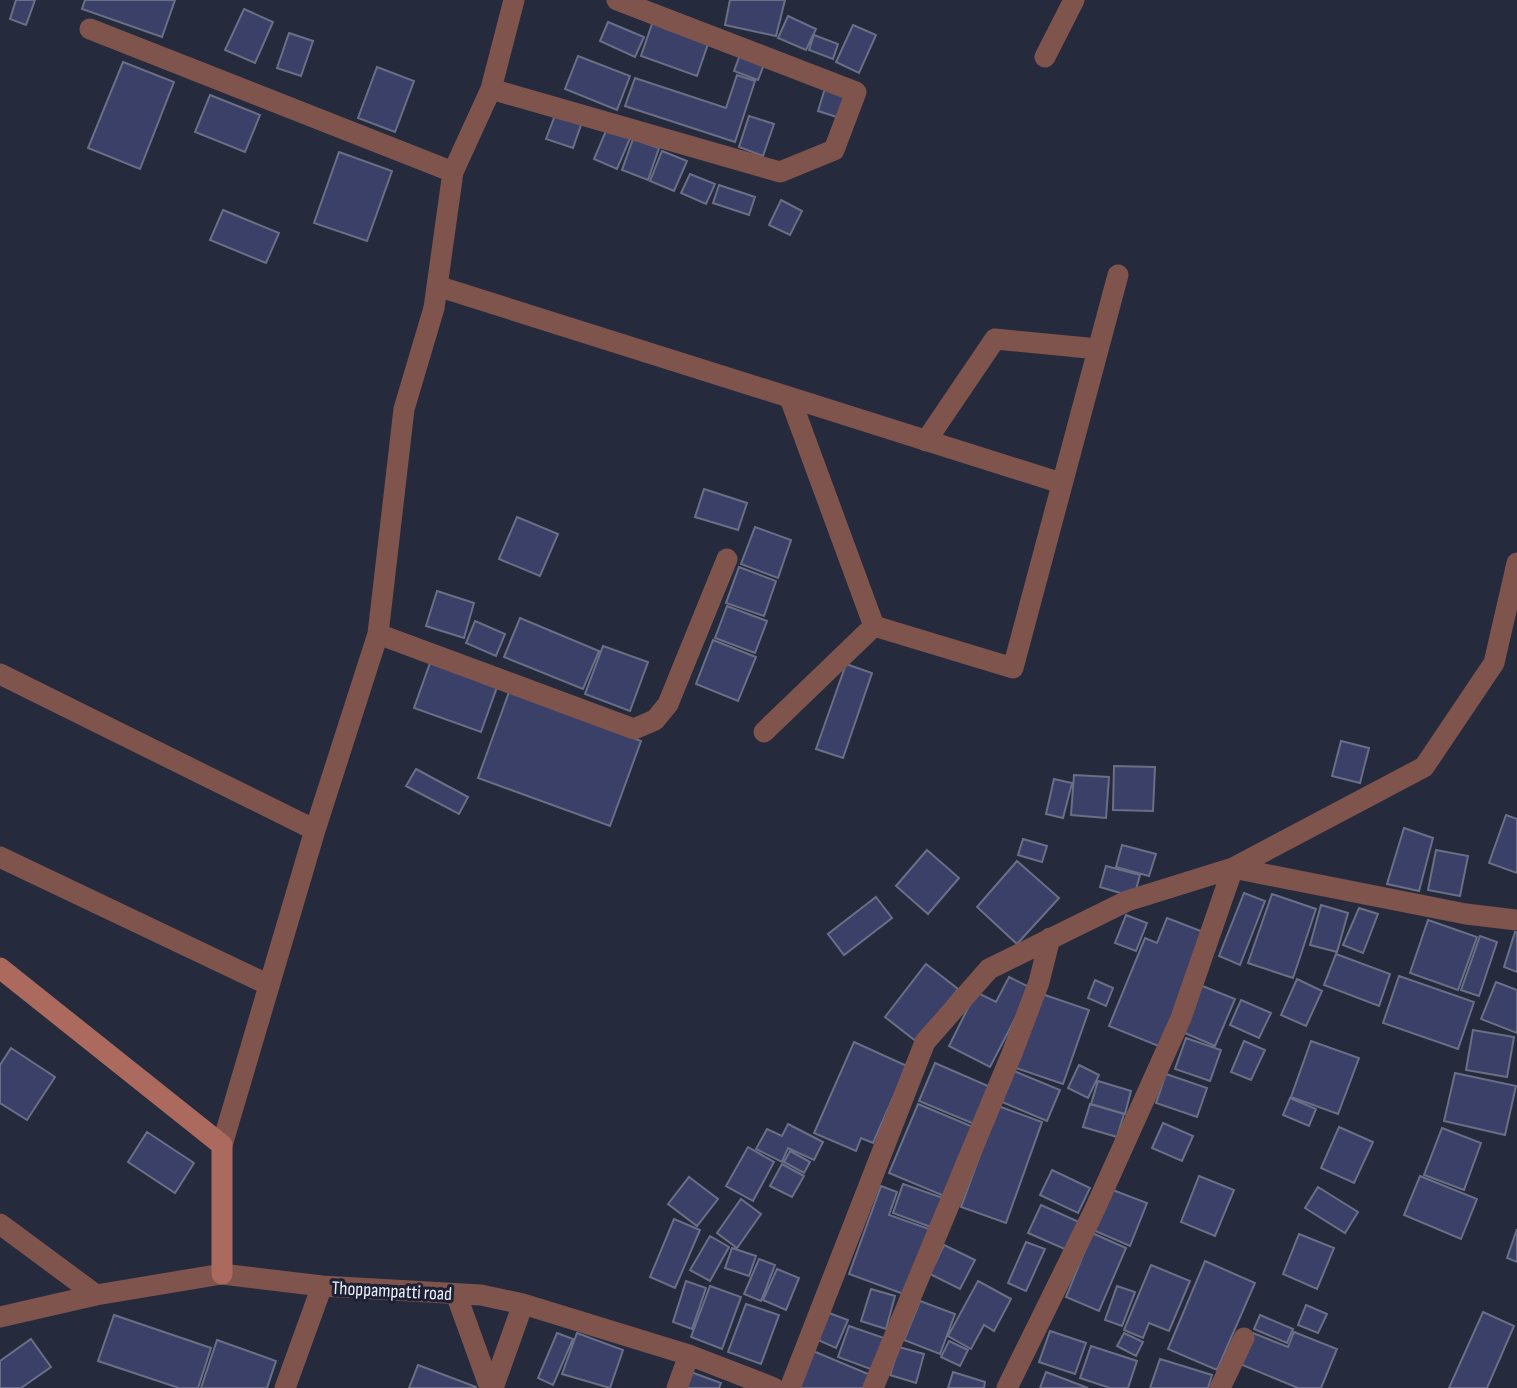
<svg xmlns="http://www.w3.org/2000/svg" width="1517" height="1388" font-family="'Sofia Sans Condensed',sans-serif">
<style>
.building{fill:#3a4068;stroke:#6a6f86;stroke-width:2}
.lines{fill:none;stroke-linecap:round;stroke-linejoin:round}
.street{stroke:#7e544c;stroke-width:21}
.secondary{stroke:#ab6a5d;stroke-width:21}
.labels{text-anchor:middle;stroke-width:6;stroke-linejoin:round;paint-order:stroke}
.street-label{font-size:19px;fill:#eaedfa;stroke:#1d2033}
</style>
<rect width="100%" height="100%" fill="#262a3d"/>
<!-- building -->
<path class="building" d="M16,0H35L26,25L10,19Z
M85,0H175L162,37L82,9Z
M730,0H785L776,36L725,25Z
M244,9L273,22L255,63L225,50Z
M788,16L816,29L806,50L778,38Z
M653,21L709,41L697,76L641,56Z
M608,22L644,37L635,57L600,41Z
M853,25L876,35L859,73L836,62Z
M289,33L313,41L301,76L277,68Z
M814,35L838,44L833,59L809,50Z
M741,52L765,62L758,80L734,71Z
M578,56L630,76L617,110L565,89Z
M123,62L174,82L140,169L88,148Z
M377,67L414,81L395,132L358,118Z
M737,75L755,81L735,142L625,106L635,78L726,108Z
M827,82L853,91L843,119L818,111Z
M210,95L260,115L245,152L195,132Z
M557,110L583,119L573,148L546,139Z
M749,116L774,124L763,156L739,147Z
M608,126L631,136L617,169L594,159Z
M633,139L659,148L648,180L622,170Z
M662,151L687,161L674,191L650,181Z
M339,152L392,171L367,241L314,223Z
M690,174L715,184L706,204L681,193Z
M719,185L755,197L749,215L713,203Z
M781,200L802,211L790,235L769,225Z
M223,210L279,233L266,263L210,240Z
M704,489L747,503L738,530L695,517Z
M517,517L558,534L540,576L499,559Z
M755,527L791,540L778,578L741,564Z
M739,567L776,581L764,616L726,603Z
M437,591L474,603L464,638L426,626Z
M727,606L767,621L755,653L715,638Z
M520,618L599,651L583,689L504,657Z
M475,621L505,634L496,656L466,643Z
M713,640L756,657L738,701L696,684Z
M603,646L648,662L630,711L585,694Z
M430,663L497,687L481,732L414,708Z
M846,664L872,673L843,758L816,749Z
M509,692L641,741L610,826L478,778Z
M1341,741L1369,748L1360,783L1332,776Z
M1114,766L1155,767L1153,811L1113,810Z
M416,769L468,797L459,814L406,786Z
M1074,775L1109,777L1106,818L1071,815Z
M1054,779L1072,783L1063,818L1046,814Z
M1506,815L1517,819V873L1489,863Z
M1404,828L1433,838L1419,891L1387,884Z
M1023,839L1047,846L1042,862L1018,855Z
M1122,845L1156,854L1149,876L1116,867Z
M927,850L959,878L928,914L896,886Z
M1436,850L1468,856L1460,896L1428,890Z
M1017,861L1059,898L1017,944L977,907Z
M1106,866L1140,875L1134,897L1100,887Z
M1244,893L1265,901L1240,965L1219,956Z
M1272,894L1316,909L1293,978L1248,963Z
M876,897L892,918L844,955L828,934Z
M1321,905L1348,913L1337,952L1310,945Z
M1359,908L1378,914L1363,953L1343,945Z
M1126,915L1147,923L1136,951L1115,943Z
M1167,918L1206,933L1161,1047L1109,1026L1145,938L1157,943Z
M1428,920L1477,937L1458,990L1410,973Z
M1515,932H1517V972L1504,967Z
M1480,936L1497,942L1479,996L1461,990Z
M1336,954L1390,974L1379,1006L1324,985Z
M926,964L958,989L917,1042L885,1017Z
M1399,976L1474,1002L1458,1049L1383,1023Z
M1009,977L1031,988L990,1067L949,1046L976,992L996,1002Z
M1297,979L1322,991L1306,1026L1281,1015Z
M1095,980L1113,988L1106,1006L1088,998Z
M1496,982L1517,990V1033L1481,1019Z
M1200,985L1235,999L1215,1046L1180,1031Z
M1042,994L1089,1010L1063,1084L1016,1068Z
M1241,1000L1271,1013L1259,1038L1230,1025Z
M1473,1030L1514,1037L1507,1077L1466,1070Z
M1186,1038L1221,1050L1210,1081L1175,1069Z
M1244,1041L1265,1050L1251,1080L1231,1072Z
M1311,1041L1359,1058L1338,1114L1291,1097Z
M854,1042L907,1066L873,1143L861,1138L856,1151L814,1133Z
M11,1048L55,1077L27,1120L0,1103V1065Z
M935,1063L995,1089L979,1126L919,1101Z
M1079,1065L1099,1075L1088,1098L1068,1088Z
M1014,1071L1060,1090L1047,1121L1002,1102Z
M1455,1073L1516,1086L1505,1135L1444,1121Z
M1166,1074L1207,1088L1197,1117L1156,1103Z
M1098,1081L1131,1091L1125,1114L1091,1104Z
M1290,1098L1316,1109L1309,1126L1283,1115Z
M918,1104L978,1129L949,1198L889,1173Z
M1090,1104L1124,1114L1117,1137L1083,1127Z
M998,1106L1042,1122L1006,1223L961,1207Z
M1163,1123L1193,1136L1182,1161L1152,1148Z
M788,1124L823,1142L814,1160L788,1148L782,1162L756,1149L767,1129L782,1136Z
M1339,1127L1373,1142L1354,1183L1321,1168Z
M1442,1128L1481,1143L1464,1190L1424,1175Z
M147,1132L194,1163L175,1193L128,1162Z
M748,1147L774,1162L753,1201L726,1186Z
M790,1151L810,1162L804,1173L784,1162Z
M782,1164L804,1176L792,1197L770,1186Z
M1052,1170L1090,1188L1078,1213L1040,1195Z
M1199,1176L1234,1190L1215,1236L1181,1222Z
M1420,1176L1477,1199L1461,1239L1404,1215Z
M689,1177L718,1199L697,1226L668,1204Z
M903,1184L946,1199L936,1229L893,1213Z
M881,1186L897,1192L889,1215L932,1230L909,1296L849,1274Z
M1318,1187L1358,1212L1345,1233L1305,1208Z
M1110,1189L1147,1203L1130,1246L1093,1230Z
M741,1199L761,1214L737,1248L717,1233Z
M1041,1205L1079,1222L1067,1250L1028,1233Z
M674,1219L700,1230L675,1288L650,1277Z
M1517,1229V1262L1507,1258Z
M1092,1233L1126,1248L1099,1311L1066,1297Z
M1299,1234L1334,1248L1317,1289L1283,1274Z
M710,1236L729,1247L710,1281L690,1270Z
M1026,1242L1045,1249L1026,1291L1008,1283Z
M944,1245L975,1260L960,1289L930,1274Z
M732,1248L756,1256L749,1276L725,1268Z
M759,1259L775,1265L761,1301L744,1294Z
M1205,1261L1255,1283L1217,1370L1168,1349Z
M1151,1265L1190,1281L1169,1331L1149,1323L1143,1338L1124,1330Z
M777,1269L799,1278L786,1310L763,1300Z
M686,1281L706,1288L692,1329L673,1322Z
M978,1281L1011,1299L994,1331L984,1325L971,1349L948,1336Z
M710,1286L741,1297L722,1349L691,1337Z
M1117,1286L1135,1292L1122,1326L1105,1320Z
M871,1289L895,1296L886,1329L861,1321Z
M920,1301L955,1314L940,1354L904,1340Z
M746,1304L779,1315L761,1364L728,1352Z
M1306,1305L1327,1314L1318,1333L1298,1325Z
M1483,1312L1514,1326L1487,1388H1449Z
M829,1313L848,1320L836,1348L818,1340Z
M114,1315L211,1348L198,1388H179L98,1361Z
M1260,1315L1293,1329L1287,1343L1254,1329Z
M849,1326L887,1339L876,1371L838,1357Z
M1050,1331L1086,1343L1075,1374L1039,1362Z
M1294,1332L1337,1349L1321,1388H1298L1240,1364L1253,1333L1288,1347Z
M557,1333L573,1339L553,1385L538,1378Z
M577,1333L623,1350L610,1388L562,1374Z
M1124,1333L1143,1342L1136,1356L1117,1346Z
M31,1339L51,1367L21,1388H0V1361Z
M217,1340L276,1361L267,1388H201Z
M949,1341L968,1350L960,1366L941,1357Z
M1091,1346L1137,1361L1128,1388H1110L1080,1378Z
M899,1347L924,1354L916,1383L890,1375Z
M813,1351L873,1376L868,1388H797Z
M1160,1359L1212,1375L1208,1388H1150Z
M418,1365L476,1387V1388H409Z
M688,1371L721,1383L719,1388H681Z
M953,1372L985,1382L984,1388H948Z
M1046,1372L1088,1388H1040Z"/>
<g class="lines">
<!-- street -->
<path class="street" d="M90,29L453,172
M1045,57L1074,0
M491,89L780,172L834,150L856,92L617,0
M437,286L1061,483
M926,441L995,339L1098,349
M874,626L1013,668L1118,275
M378,634L634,729L655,720L668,704L727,559
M0,674L315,830
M764,732L874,626L790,398
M0,857L269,985
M222,1145L315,830L378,634L404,409L434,308L453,172L491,89L514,0
M0,1224L96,1295
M456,1294L490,1388
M0,1317L96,1295L222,1274L322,1286L481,1295L523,1304L689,1355L774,1388
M285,1388L322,1286
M493,1388L523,1304
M677,1388L689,1355
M790,1388L925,1042L989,969L1127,901L1233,868L1424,767L1494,663L1517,563
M873,1388L1013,1051L1039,982L1050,938
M1007,1388L1094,1211L1181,1018L1233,868L1466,914L1517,920
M1220,1388L1244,1338"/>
<!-- secondary -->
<path class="secondary" d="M0,968L222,1145V1274"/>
</g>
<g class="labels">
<!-- street labels -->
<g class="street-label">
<text transform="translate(392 1290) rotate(3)" y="7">Thoppampatti road</text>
</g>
</g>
</svg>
